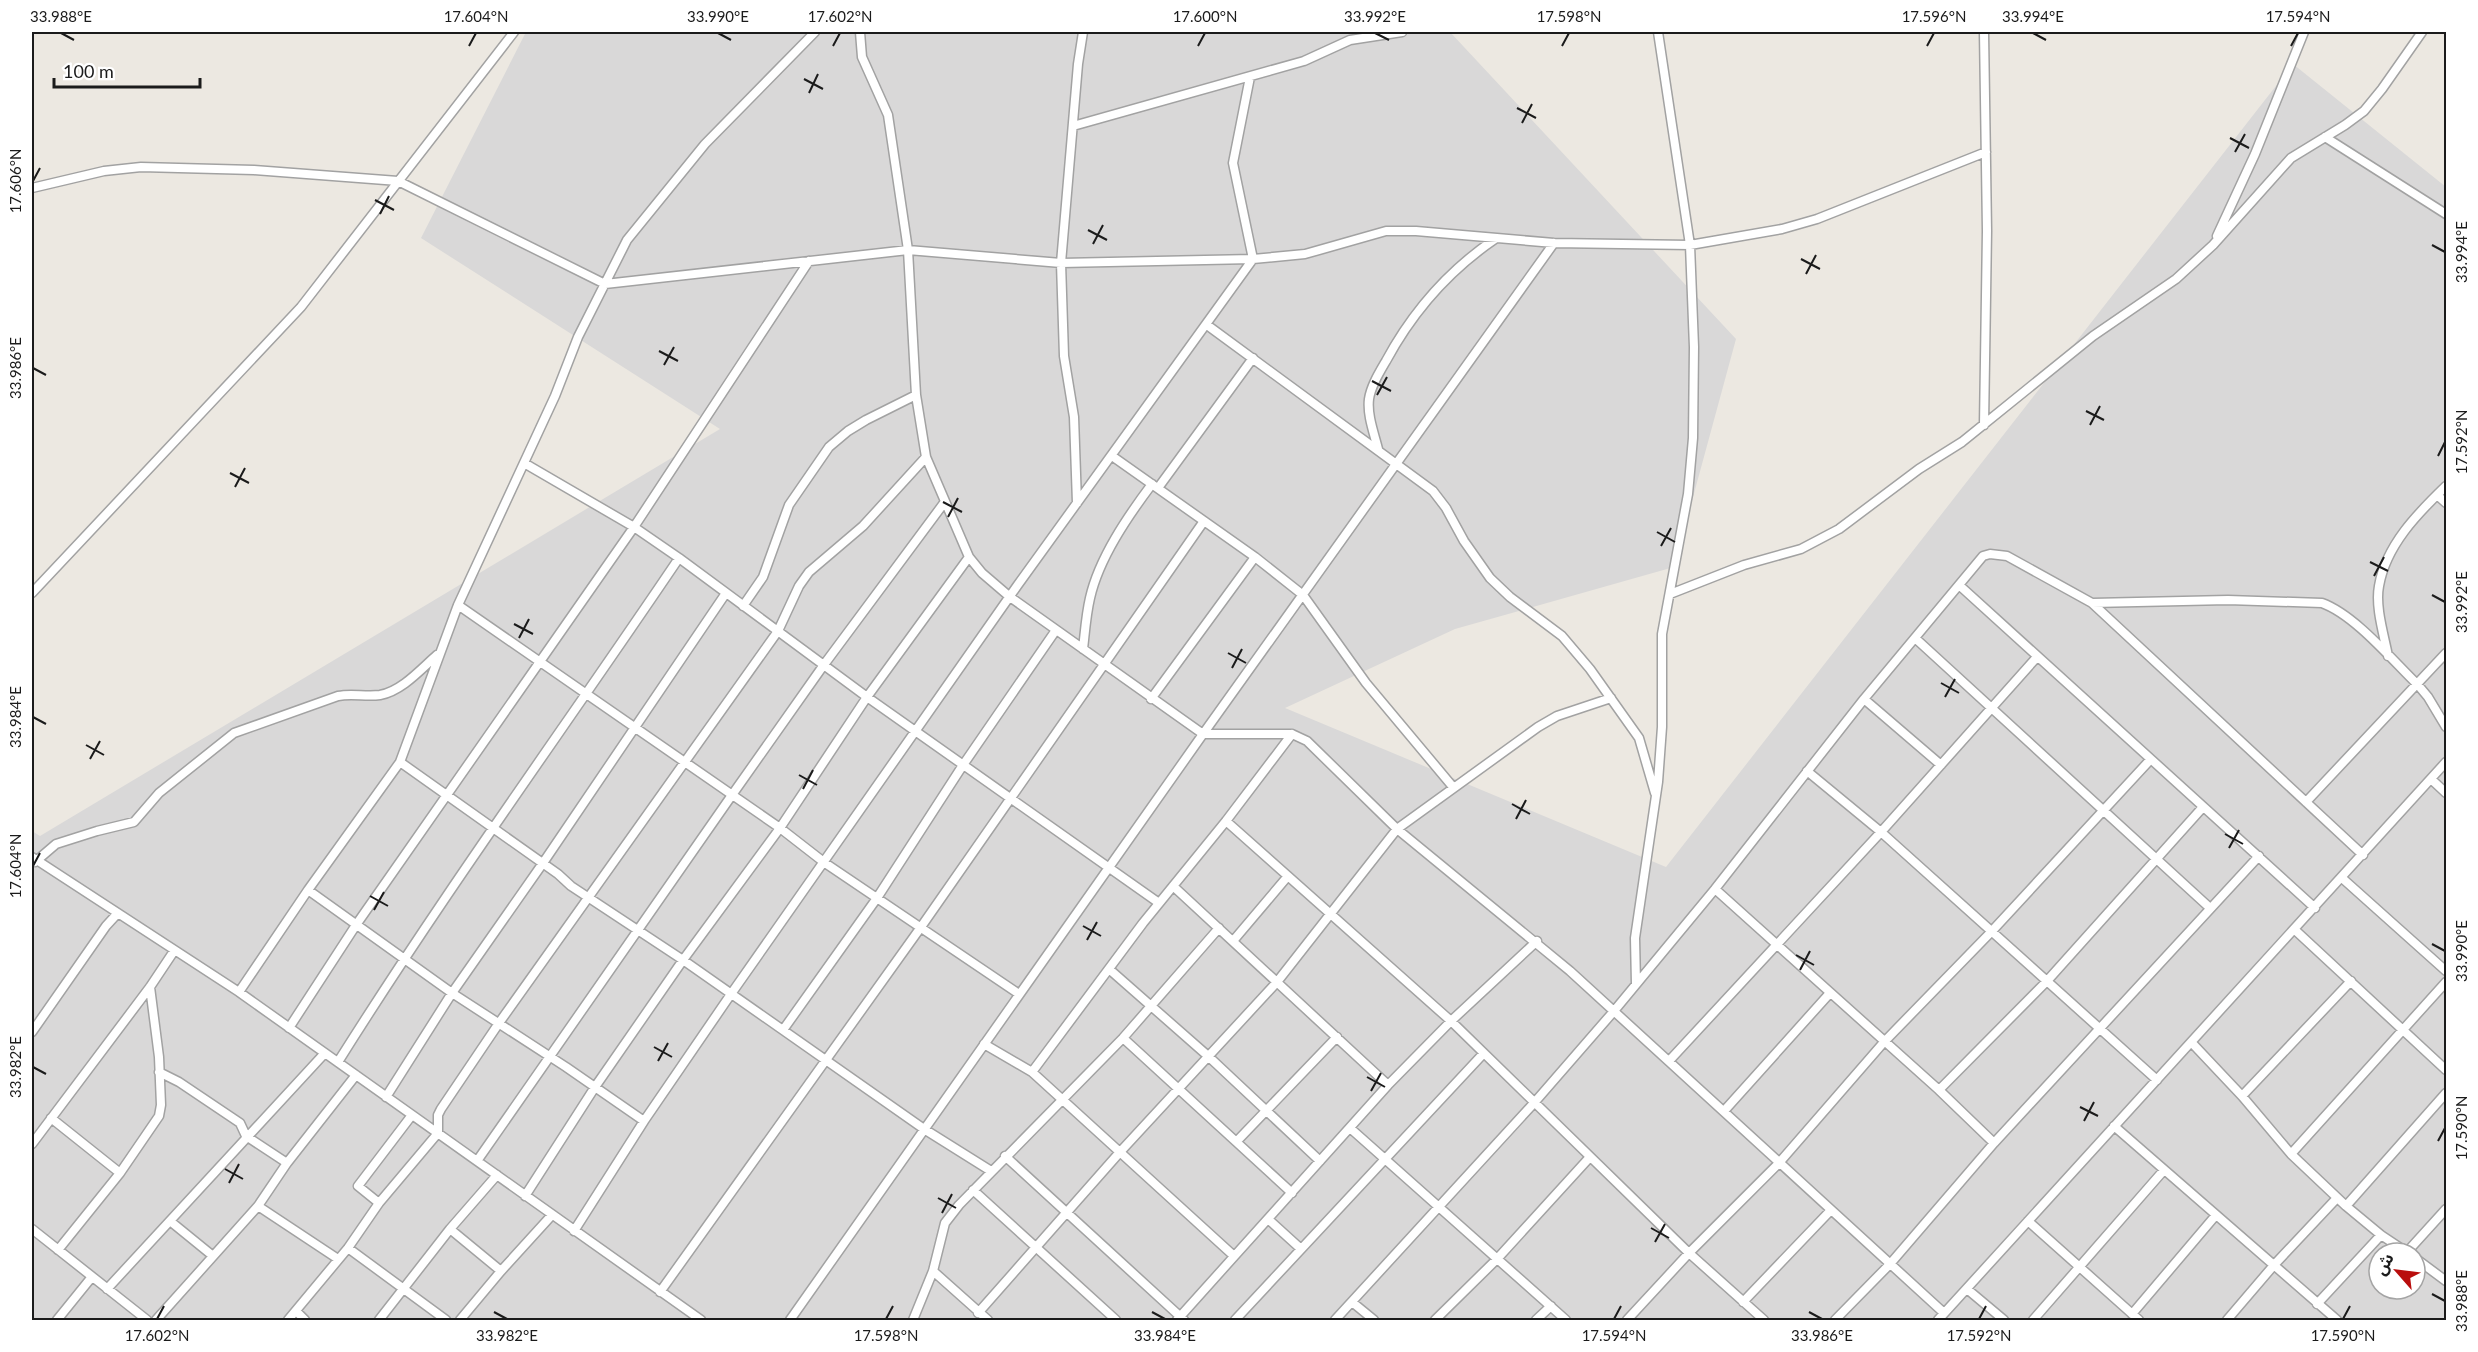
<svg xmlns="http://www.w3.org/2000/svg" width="2478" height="1352" font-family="Lato,'Noto Sans Arabic',sans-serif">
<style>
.residential{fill:#d9d8d8;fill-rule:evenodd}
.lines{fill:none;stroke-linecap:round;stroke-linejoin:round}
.minor-casing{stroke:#a2a2a2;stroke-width:11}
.minor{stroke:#fff;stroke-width:8}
.ticks{fill:none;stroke:#1b1b1b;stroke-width:2}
.neatline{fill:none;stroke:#1b1b1b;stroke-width:2}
.ticks-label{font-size:15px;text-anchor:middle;fill:#1b1b1b}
</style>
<rect width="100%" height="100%" fill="#ece8e1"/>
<!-- residential -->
<path class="residential" d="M526,32H1450L1736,339L1674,567L1455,629L1285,708L1666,867L2293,64L2446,187V1320H32V831L40,836L720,429L421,238ZM2379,1253H2415V1289H2379Z"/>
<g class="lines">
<!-- minor casing -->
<g class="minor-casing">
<path id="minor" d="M860,32L862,57L888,115L908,250L916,395L926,457L969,557L982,573L1010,597L1203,734H1292L1307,741L1397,829L1570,971L1944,1313
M1984,32L1987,231L1984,425
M1073,126L1304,61L1350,40L1402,32
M2325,137L2446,214
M32,188L104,171L141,167L254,170L398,181L605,284L908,250L1061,263L1253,259L1305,254L1386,231H1416L1554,243L1690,245L1782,229L1817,219L1986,152
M2217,236L2255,154L2304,32
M1207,325L1433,491L1446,508L1464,541L1490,578L1510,597L1562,636L1590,669L1639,738L1655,793
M1378,449C1374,433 1367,415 1369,399C1371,386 1379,373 1386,361C1413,311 1448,271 1495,239
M1112,456L1255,557L1303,595L1366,683L1453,787
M524,463L634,527L679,558L867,697L1159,903
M1158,488L1253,358
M2437,495L2446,503
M1077,503L1074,417L1064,356L1061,263L1078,64L1083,32
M1959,585L2315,908
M32,593L301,307L514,32
M1670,594L1744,565L1801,549L1839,529L1919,469L1962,442L2093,336L2176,279L2213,245L2291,158L2345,125L2364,111L2382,89L2422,32
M2092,603L2228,600L2322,603C2355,615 2392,660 2418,685L2428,697L2446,727
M458,605L780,828L825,863L1019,994
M743,606L763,577L789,505L829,447L848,431L866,420L916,395
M1915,638L2210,908
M1083,649C1085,632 1086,615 1090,598C1099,558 1128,516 1152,484
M2388,656C2384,635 2375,607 2379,586C2386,545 2418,513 2446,486
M1151,699L1255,557
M1864,699L1941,765
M400,762L558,874L571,886L683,960L924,1129L991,1171
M1807,771L1881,832L2157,1080
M2431,779L2446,793
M2306,802L2446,653
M1226,821L1451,1021L1689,1253L1764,1320
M32,857L239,992L701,1320
M35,862L56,844L97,831L134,822L159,793L234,733L338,696C352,693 365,697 380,695C402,691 421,669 437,655
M2342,878L2446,971
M1173,886L1388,1085
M1715,889L1939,1090L1994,1143
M308,890L452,993L566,1067L644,1121
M2295,930L2446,1070
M1233,941L1288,876
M1109,969L1208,1056L1320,1161
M1636,984L1635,938L1658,782L1662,727V634L1688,494L1693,438L1694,347L1690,245L1658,32
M239,992L308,890L400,762L458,605L555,396L578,337L627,240L705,144L815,32
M289,1028L356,925L634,527L809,261
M783,1030L877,898L963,765L1056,630
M32,1032L106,926L117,914
M1123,1038L1292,1193
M2192,1043L2242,1096L2291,1154L2346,1206L2381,1235L2408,1253
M984,1044L1032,1072L1234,1256
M1669,1061L1881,832L2037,657
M338,1062C446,890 565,727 679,558
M159,1072L179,1082L240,1123L246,1136L287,1163
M1032,1072L1143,923L1226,821L1292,734
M1939,1090L2047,981L2203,807
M2242,1096L2351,981
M386,1097L452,993L543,863L726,593
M1724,1111L1830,993
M51,1118L120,1173
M2114,1126L2337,1320
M1350,1128L1566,1320
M1237,1141L1337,1037
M32,1144L150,987L174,951
M2291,1154L2446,982
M1005,1156L1184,1320
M477,1161L732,795L823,666L944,503
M973,1190L1116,1320
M525,1196L595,1087L683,960L780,828L867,697L969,557
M379,1203L438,1133V1115L441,1109L499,1023L778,631L799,586L809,572L863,526L926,457
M258,1206L338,1259
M2346,1206L2446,1093
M1268,1219L1301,1249
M170,1221L213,1256
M2028,1221L2139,1320
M32,1229L147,1320
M450,1229L501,1271
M574,1231L644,1121L731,994L1017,586L1253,259L1233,163L1250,77
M348,1248L446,1320
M58,1250L120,1173L159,1116L161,1105L159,1057L150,987
M2407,1252L2446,1209
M2415,1258L2446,1281
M933,1271L988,1320
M107,1289L324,1054
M1967,1289L2004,1320
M660,1292L921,927L1204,521
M1352,1302L1374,1320
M1743,1302L1831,1210
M2317,1304L2381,1235
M296,1311L305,1320
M978,1313L1120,1152L1277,982L1397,829L1538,727L1557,716L1611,698
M2132,1314L2216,1215
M57,1320L91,1278
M156,1320L258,1206L287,1163L356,1075
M288,1320L348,1248L379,1203L358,1186L412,1115
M379,1320L450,1229L497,1175
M460,1320L501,1271L551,1216
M790,1320L1203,734L1554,243
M913,1320L933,1271L945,1223L959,1205L1123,1038L1219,928
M1177,1320L1388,1085L1451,1021L1537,941
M1235,1320L1483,1054
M1335,1320L1534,1103L1614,1011L1715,889L1864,699L1983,556L1990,554L2007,556L2092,603L2363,855
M1435,1320L1497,1259L1590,1157
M1536,1320L1551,1306
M1627,1320L1689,1253L1779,1163L1884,1042L1992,931L2150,760
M1835,1320L1890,1264L1994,1143L2259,856
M1938,1320L2446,762
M2033,1320L2164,1170
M2227,1320L2274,1265L2337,1198"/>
</g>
<!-- minor -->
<use href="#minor" class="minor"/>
</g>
<!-- ticks -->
<path class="ticks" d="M61,33L74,40M718,33L731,40M1375,33L1389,40M2033,33L2046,40M469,46L476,33M833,46L840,33M1198,46L1205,33M1562,46L1569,33M1927,46L1934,33M2291,46L2298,33M804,79L823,89M809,93L818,74M1517,108L1536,118M1522,123L1532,104M2230,138L2249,148M2235,152L2245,134M33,181L40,168M375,200L394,210M380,214L389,196M1088,230L1107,240M1093,244L1103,225M2432,245L2445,252M1801,259L1820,269M1806,274L1816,255M659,351L678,361M664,365L674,347M33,368L46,375M1372,381L1391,391M1377,395L1387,377M2086,411L2104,420M2090,425L2100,406M2438,456L2445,442M230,473L249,483M235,487L245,468M943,502L962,512M948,517L958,498M1657,532L1675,542M1661,546L1671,528M2370,562L2388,571M2374,576L2384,557M2432,595L2445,602M514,624L533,634M519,638L529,619M1228,653L1246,663M1232,668L1242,649M1941,683L1959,693M1945,697L1955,679M33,717L46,724M86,745L104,755M90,759L100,741M799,775L817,785M803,789L813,770M1512,804L1530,814M1516,819L1526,800M2225,834L2243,844M2229,848L2239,830M33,866L40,853M370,896L388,906M374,910L384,892M1083,926L1101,936M1087,940L1097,922M2432,944L2445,951M1796,955L1814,965M1800,970L1810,951M654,1047L672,1057M658,1061L668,1043M33,1067L46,1074M1367,1077L1385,1087M1371,1091L1381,1073M2080,1107L2098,1116M2084,1121L2094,1102M2438,1141L2445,1128M225,1169L243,1179M229,1183L239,1164M938,1198L956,1208M942,1213L952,1194M1651,1228L1669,1238M1655,1242L1665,1224M2432,1294L2445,1301M494,1312L507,1319M1152,1312L1165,1319M1809,1312L1822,1319M157,1319L164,1306M886,1319L893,1306M1614,1319L1621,1306M1979,1319L1986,1306M2343,1319L2350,1306"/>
<!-- border -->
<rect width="2478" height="1352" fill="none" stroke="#ffffff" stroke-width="66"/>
<!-- north arrow -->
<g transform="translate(2397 1271) rotate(298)"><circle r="28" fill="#ffffff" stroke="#a4a4a4" stroke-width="1.5"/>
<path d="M0-4.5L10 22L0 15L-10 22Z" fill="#b90e0d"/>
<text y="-9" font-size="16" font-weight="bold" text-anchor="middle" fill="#1b1b1b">ش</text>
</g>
<!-- scale -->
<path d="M54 78v9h146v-9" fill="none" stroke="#1b1b1b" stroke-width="3"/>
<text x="63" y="78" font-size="18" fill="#1b1b1b" stroke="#ffffff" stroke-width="4.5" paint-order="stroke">100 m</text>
<rect x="33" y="33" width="2412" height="1286" class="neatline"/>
<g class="ticks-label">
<text x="61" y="22">33.988°E</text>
<text x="476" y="22">17.604°N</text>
<text x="718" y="22">33.990°E</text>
<text x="840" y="22">17.602°N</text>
<text x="1205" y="22">17.600°N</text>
<text x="1375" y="22">33.992°E</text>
<text x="1569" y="22">17.598°N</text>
<text x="1934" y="22">17.596°N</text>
<text x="2033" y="22">33.994°E</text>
<text x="2298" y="22">17.594°N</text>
<text transform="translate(16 181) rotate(-90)" y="5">17.606°N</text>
<text transform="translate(2462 252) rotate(-90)" y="5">33.994°E</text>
<text transform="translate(16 368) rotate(-90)" y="5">33.986°E</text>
<text transform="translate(2462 442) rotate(-90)" y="5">17.592°N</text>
<text transform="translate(2462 602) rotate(-90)" y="5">33.992°E</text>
<text transform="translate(16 717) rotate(-90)" y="5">33.984°E</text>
<text transform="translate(16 866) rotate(-90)" y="5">17.604°N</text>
<text transform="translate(2462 951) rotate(-90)" y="5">33.990°E</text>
<text transform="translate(16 1067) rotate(-90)" y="5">33.982°E</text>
<text transform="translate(2462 1128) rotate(-90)" y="5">17.590°N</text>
<text transform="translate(2462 1301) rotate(-90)" y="5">33.988°E</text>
<text x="157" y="1341">17.602°N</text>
<text x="507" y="1341">33.982°E</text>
<text x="886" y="1341">17.598°N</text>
<text x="1165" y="1341">33.984°E</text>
<text x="1614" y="1341">17.594°N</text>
<text x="1822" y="1341">33.986°E</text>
<text x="1979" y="1341">17.592°N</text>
<text x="2343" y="1341">17.590°N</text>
</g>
</svg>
